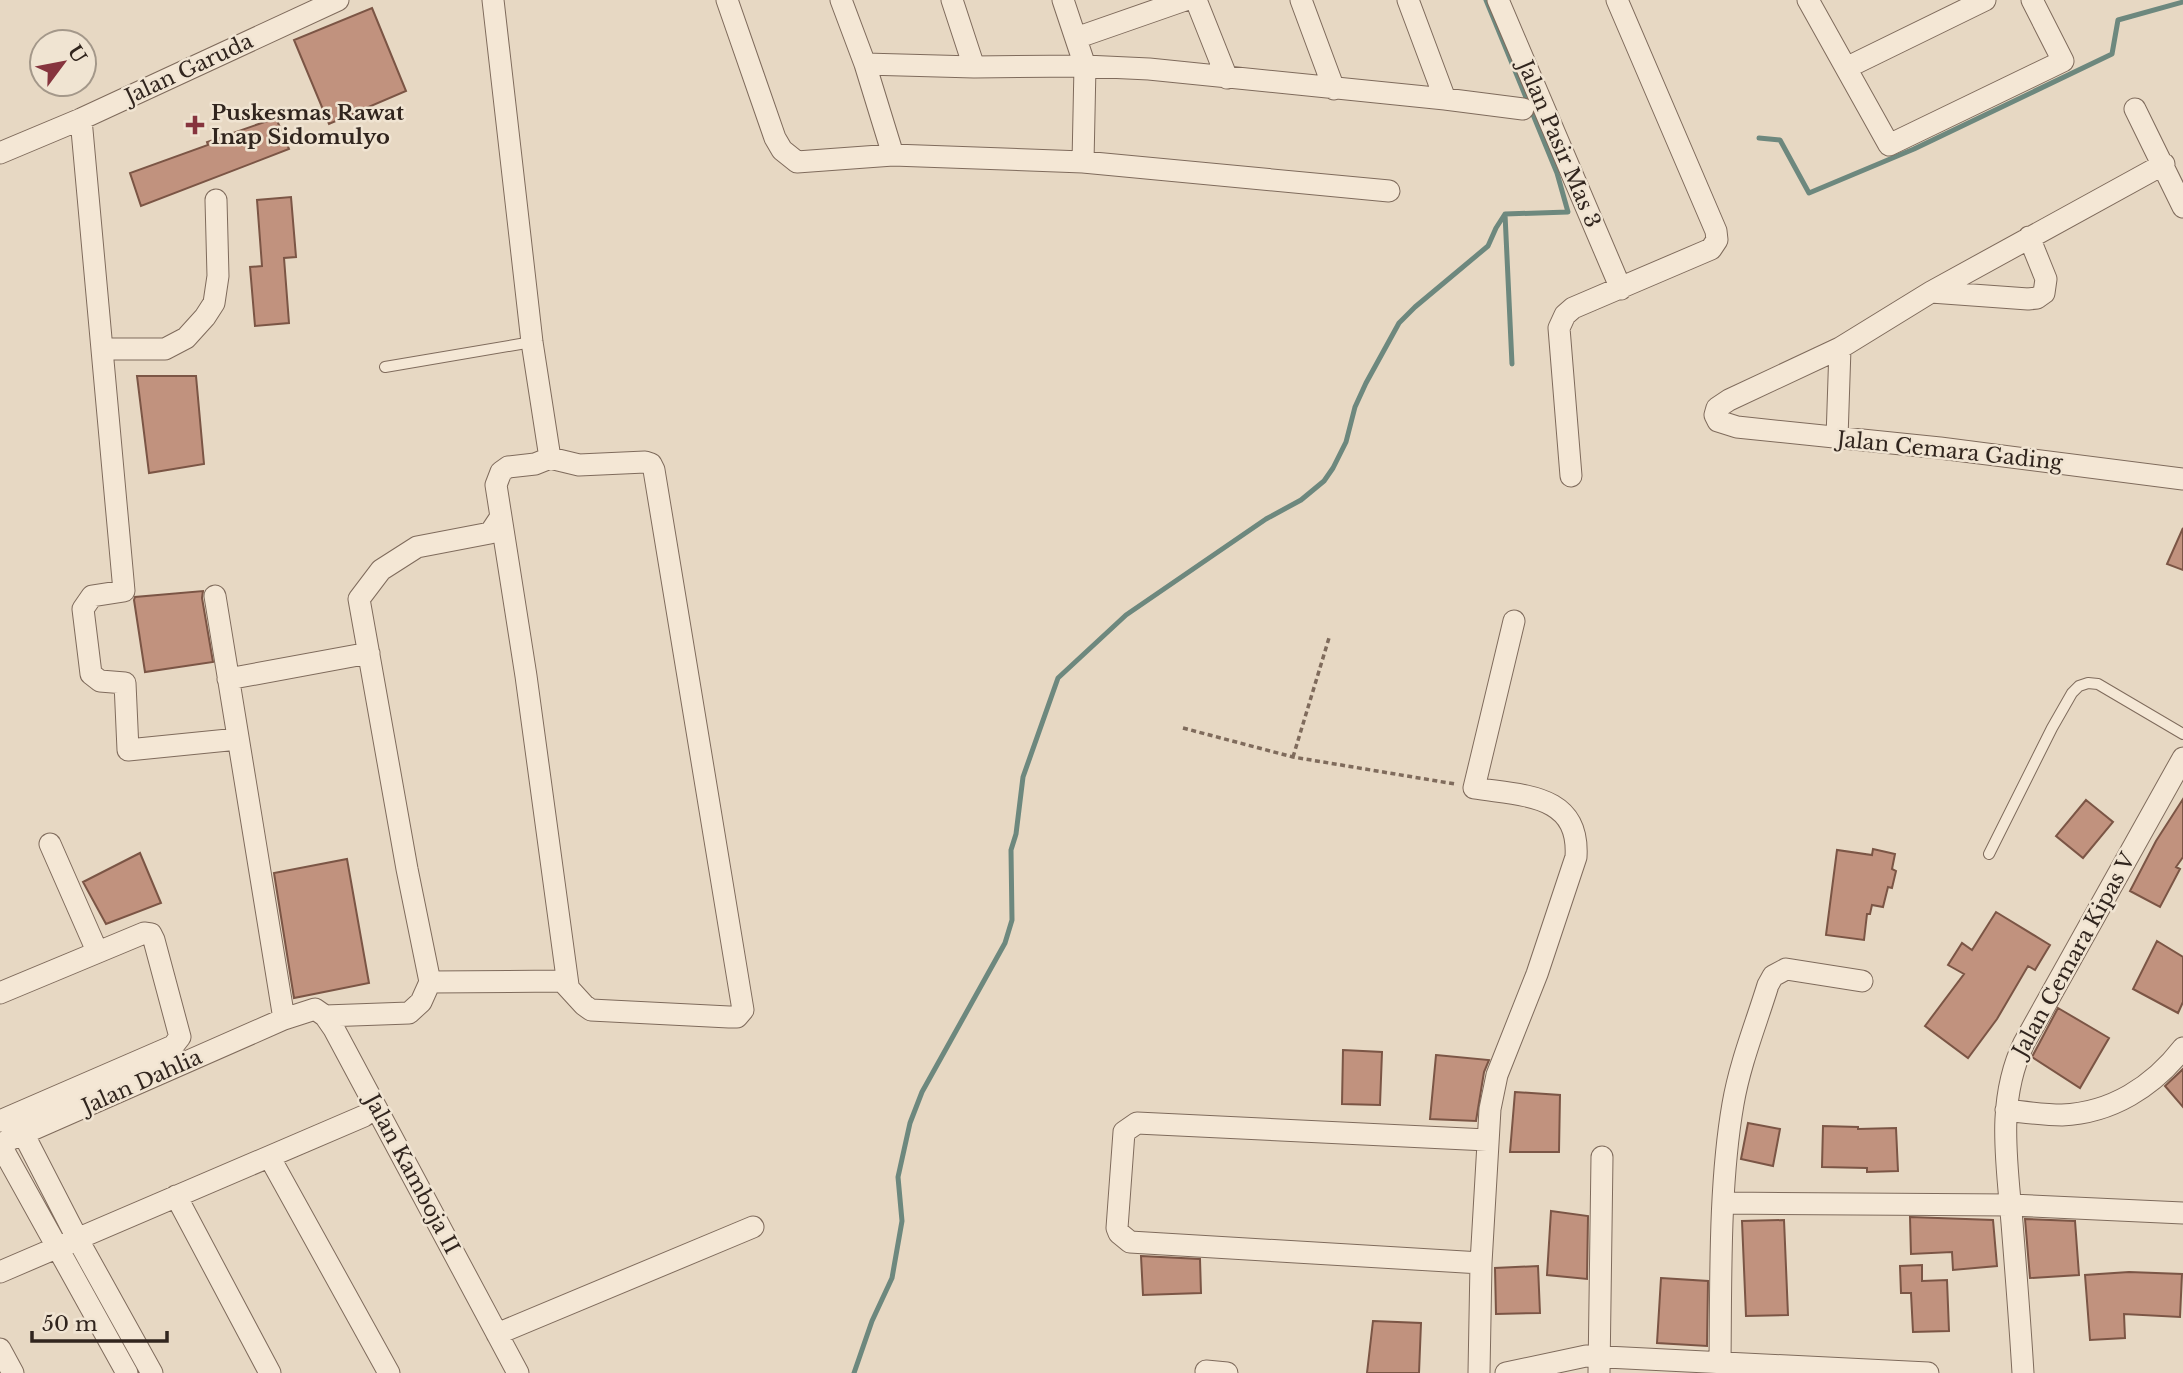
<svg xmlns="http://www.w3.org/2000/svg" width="2183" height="1373" font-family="'Libre Baskerville',serif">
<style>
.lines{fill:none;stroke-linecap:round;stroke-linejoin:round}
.stream{stroke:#6d887e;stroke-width:5}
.building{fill:#c1927e;stroke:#7b5545;stroke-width:2}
.service-casing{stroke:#7f6b5c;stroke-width:12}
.minor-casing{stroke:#7f6b5c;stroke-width:23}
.path{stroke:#7f6b5c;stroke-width:3.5;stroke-dasharray:5 3.5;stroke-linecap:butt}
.service{stroke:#f4e7d5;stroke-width:10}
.minor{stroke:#f4e7d5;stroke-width:21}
.poi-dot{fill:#86343e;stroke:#f0e4d2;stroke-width:2.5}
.labels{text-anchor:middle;stroke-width:5;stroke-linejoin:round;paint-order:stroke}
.street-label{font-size:21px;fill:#31251e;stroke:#f0e4d2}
.poi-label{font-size:21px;font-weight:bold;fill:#31251e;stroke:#f0e4d2;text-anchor:start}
</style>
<rect width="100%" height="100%" fill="#e7d8c3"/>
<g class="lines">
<!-- stream -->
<path class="stream" d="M1759,138L1780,140L1809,193L1914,149L2112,54L2118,20L2183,2
M1505,214L1512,364
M854,1373L872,1321L892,1278L902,1221L898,1177L910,1123L922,1092L1005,943L1012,920L1011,850L1016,834L1023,777L1058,678L1126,615L1266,519L1301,500L1324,481L1333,468L1346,442L1355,407L1366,383L1399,323L1415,307L1488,246L1496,228L1505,214L1568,212L1557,173L1486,0"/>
</g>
<!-- building -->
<path class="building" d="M372,8L406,91L329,124L294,40Z
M276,118L289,149L141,206L130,173L208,145L207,142Z
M291,197L296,257L284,258L289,323L255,326L250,267L262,266L257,200Z
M137,376H196L204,464L149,473Z
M2183,528V570L2167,564Z
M203,591L202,598L213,662L145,672L134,600L135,597Z
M2183,799V857L2176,867L2180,869L2160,907L2130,891L2156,841Z
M2086,800L2113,822L2083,858L2056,836Z
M1873,849L1895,854L1892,869L1896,871L1892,888L1888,887L1883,907L1872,905L1870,914H1867L1864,940L1826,935L1837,850L1872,855Z
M140,853L161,903L106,924L83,882Z
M347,859L369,983L294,998L274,873Z
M1996,912L2050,945L2035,970L2028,966L1997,1019L1968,1058L1925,1026L1964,974L1948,965L1962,943L1972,950Z
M2157,941L2183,957V1002L2178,1013L2133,989Z
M2058,1008L2109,1038L2080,1088L2032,1057Z
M1343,1050L1382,1052L1380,1105L1342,1104Z
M1436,1055L1489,1060L1484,1072L1476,1121L1430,1119Z
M2183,1069V1107L2165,1086Z
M1515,1092L1560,1095L1559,1152H1510Z
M1748,1123L1780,1129L1773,1166L1741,1159Z
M1823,1126L1858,1127V1129L1896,1128L1898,1171L1867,1172V1168L1822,1167Z
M1551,1211L1588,1216L1587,1279L1547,1275Z
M1910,1217L1993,1220L1997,1266L1953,1270L1952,1252L1911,1254Z
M2025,1219L2075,1221L2079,1275L2030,1278Z
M1784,1220L1788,1315L1746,1316L1742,1221Z
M1141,1256L1200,1259L1201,1293L1143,1295Z
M1922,1265V1281L1947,1280L1949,1331L1913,1332L1911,1293H1901L1900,1266Z
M1538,1266L1540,1313L1496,1314L1495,1268Z
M2129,1272L2182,1274L2180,1317L2124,1314L2125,1338L2090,1340L2085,1275Z
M1661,1278L1708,1281L1707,1346L1657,1343Z
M1373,1321L1421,1323L1419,1373H1367Z"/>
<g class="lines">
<!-- service casing -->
<g class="service-casing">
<path id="service" d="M385,367L532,342
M1989,854L2052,728L2072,693L2079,686L2088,683L2098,684L2183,734"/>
</g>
<!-- minor casing -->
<g class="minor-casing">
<path id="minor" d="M493,0L532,342L550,458
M727,0L775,138L782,150L797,162L893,155L1083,162L1389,191
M841,0L865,64L893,155
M952,0L974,67
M1063,0L1085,66L1083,162
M1196,0L1227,78
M1301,0L1334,89
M1408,0L1445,99
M1498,0L1621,289
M1808,0L1889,145L2063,61L2032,0
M1076,38L1185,0
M865,64L974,67L1085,66L1149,69L1445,99L1523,109
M1846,68L1985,0
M2135,109L2183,207
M81,119L124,591L92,596L83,609L91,674L100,681L125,683L128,750L238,739
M0,153L81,119L338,0
M2164,164L1931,292L1840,348L1729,400L1717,408L1715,415L1718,421L1737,427L1940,448L2183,479
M1931,292L2028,299L2037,298L2044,293L2046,279L2029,237
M102,349H165L186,338L205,317L214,303L218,276L216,200
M1837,438L1840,348
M1571,476L1559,328L1565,315L1573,308L1711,249L1717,240L1716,231L1617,0
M215,596L284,1019
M228,679L369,653
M50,844L97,951
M430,982L562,981L584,1005L591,1010L729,1017H737L743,1010L654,470L651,464L645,462L579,465L550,458L535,464L508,467L501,472L496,485L526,676L568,985
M0,993L144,933L151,934L154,940L180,1037L173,1046L0,1121
M325,1016L409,1013L421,1002L430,982L407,869L359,599L381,570L417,547L490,533L500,518
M2006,1110C2024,1112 2043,1115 2062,1115C2111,1113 2153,1087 2183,1048
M23,1133L77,1238L152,1373
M270,1158L389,1373
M176,1196L270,1373
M1724,1203L2011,1205L2183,1213
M1481,1263L1130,1242L1119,1233L1117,1228L1124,1132L1137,1123L1487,1140
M0,1272L364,1116
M497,1334L753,1227
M0,1349L13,1373
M1720,1362C1721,1279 1719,1185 1733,1104C1740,1063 1756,1024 1768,985L1773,976L1786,969L1862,981
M1206,1371L1227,1373
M127,1373L0,1144L284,1019L315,1009L325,1016L334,1029L518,1373
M1479,1373L1481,1263L1490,1109L1497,1075L1537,974L1576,857C1580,793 1522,796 1474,788L1514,621
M1506,1373L1586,1356L1928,1373
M1599,1373L1602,1157
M2023,1373C2020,1323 2016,1273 2012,1223C2007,1162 1996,1101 2024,1043L2183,758"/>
</g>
<!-- path -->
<path class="path" d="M1183,728L1293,757L1455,784
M1293,757L1329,638"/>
<!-- service -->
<use href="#service" class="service"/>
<!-- minor -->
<use href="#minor" class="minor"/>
</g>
<!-- markers -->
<path class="poi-dot" d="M191.5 114.5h7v7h7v7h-7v7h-7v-7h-7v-7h7z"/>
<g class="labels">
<!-- street labels -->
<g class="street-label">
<text transform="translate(189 69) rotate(-25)" y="7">Jalan Garuda</text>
<text transform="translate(1559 144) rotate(67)" y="7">Jalan Pasir Mas 3</text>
<text transform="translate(1950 451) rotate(6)" y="7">Jalan Cemara Gading</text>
<text transform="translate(2074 955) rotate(-61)" y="7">Jalan Cemara Kipas V</text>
<text transform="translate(142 1082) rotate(-24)" y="7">Jalan Dahlia</text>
<text transform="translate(412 1174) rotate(62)" y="7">Jalan Kamboja II</text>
</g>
<!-- poi labels -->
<g class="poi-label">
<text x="211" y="120">Puskesmas Rawat<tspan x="211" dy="24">Inap Sidomulyo</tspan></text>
</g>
</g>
<!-- north arrow -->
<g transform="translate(63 63) rotate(58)"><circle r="33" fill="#f0e4d2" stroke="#a4988a" stroke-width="2"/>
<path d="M0-5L12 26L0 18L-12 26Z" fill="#86343e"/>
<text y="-10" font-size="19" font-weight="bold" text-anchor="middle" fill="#31251e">U</text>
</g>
<!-- scale -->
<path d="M32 1331v10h135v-10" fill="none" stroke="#31251e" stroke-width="3.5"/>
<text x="42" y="1331" font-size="21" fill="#31251e" stroke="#f0e4d2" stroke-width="5" paint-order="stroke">50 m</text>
</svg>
